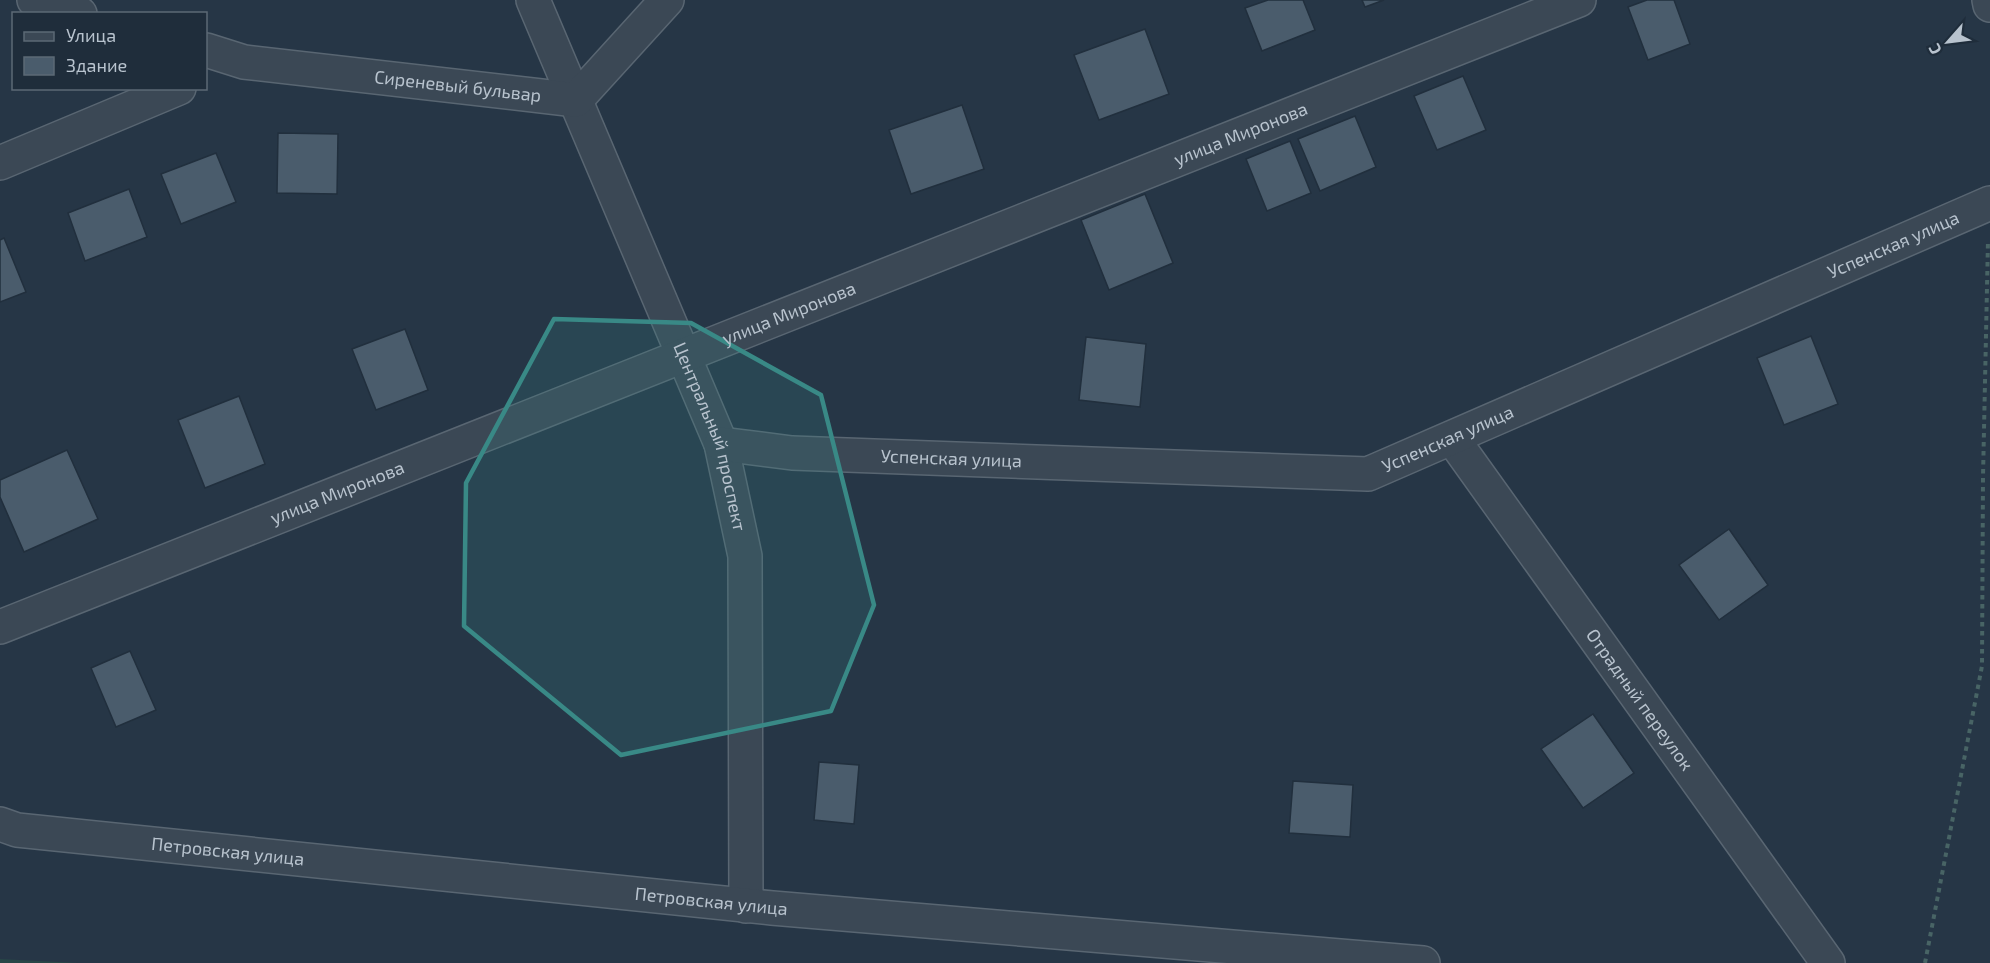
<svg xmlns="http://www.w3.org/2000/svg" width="1990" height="963" font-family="'Exo 2',sans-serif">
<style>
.green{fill:#284647}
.building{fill:#4a5c6c;stroke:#212f3d;stroke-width:1.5}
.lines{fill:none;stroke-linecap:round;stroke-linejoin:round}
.minor-casing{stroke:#596672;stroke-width:36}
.path{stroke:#486465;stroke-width:4;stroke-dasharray:4.5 4.5;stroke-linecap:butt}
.minor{stroke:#3b4855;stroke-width:33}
.marked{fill:#398986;fill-opacity:0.2;stroke:#398986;stroke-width:4.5;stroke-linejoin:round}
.labels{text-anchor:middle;stroke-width:5;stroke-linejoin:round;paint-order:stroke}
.street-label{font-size:18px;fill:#b8c3ce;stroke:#1f2d3b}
</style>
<rect width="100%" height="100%" fill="#263646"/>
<!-- green -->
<path class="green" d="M0,959L78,963H0Z"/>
<!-- building -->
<path class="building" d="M1268,0H1303L1315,30L1262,51L1245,8Z
M1362,0H1384L1365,7Z
M1647,0H1674L1690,44L1648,60L1628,7Z
M1145,29L1169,94L1099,120L1074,55Z
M1463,76L1486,130L1437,150L1414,96Z
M962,105L984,169L911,194L889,130Z
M1355,116L1376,167L1320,191L1298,139Z
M278,133L338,134L337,194L277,193Z
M1290,141L1311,193L1267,211L1246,159Z
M216,153L236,202L181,224L161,174Z
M129,189L147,237L85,261L68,213Z
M1145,194L1173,263L1109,290L1081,220Z
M4,238L26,292L0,302V240Z
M405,329L428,390L376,410L352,349Z
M1811,336L1838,404L1784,425L1757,358Z
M1086,337L1146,344L1140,407L1079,400Z
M239,396L265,464L205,488L178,420Z
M67,450L98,519L24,552L0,497V480Z
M1729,529L1768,585L1719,620L1679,565Z
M130,651L156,710L116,727L91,668Z
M1593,714L1634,773L1583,808L1541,749Z
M819,762L859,765L854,824L814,820Z
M1293,781L1353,785L1350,837L1289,833Z"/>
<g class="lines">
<!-- minor casing -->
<g class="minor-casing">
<g id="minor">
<path d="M34,0L80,14"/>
<path id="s1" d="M533,0L721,444L745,556L746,906"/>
<path d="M1989,0L1990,5"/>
<path id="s2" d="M206,50L244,62L576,100L667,0"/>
<path d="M0,163L179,88"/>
<path id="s3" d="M1452,438L1828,963"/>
<path id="s4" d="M721,444L792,453L1368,474L1990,203"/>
<path id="s5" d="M0,627L1579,0"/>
<path id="s6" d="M0,824L17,830L772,908L1423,963"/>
</g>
</g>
<!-- path -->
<path class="path" d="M1925,963L1982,666L1983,477L1988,240"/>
<!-- minor -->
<use href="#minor" class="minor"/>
</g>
<!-- marked area -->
<path class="marked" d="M554,319L691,323L821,395L874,605L831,711L621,755L464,626L466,483Z"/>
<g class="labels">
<!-- street labels -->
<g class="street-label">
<text dy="6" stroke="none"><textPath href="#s2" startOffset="255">Сиреневый бульвар</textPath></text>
<text dy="6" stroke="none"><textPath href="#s5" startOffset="1335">улица Миронова</textPath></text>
<text dy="6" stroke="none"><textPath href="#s4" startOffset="1221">Успенская улица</textPath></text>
<text dy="6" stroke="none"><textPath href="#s5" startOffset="849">улица Миронова</textPath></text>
<text dy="6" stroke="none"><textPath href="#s1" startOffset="472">Центральный проспект</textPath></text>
<text dy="6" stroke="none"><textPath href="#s4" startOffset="735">Успенская улица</textPath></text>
<text dy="6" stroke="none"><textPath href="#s4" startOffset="231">Успенская улица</textPath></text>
<text dy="6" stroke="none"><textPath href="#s5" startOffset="363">улица Миронова</textPath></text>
<text dy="6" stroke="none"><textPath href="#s3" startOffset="322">Отрадный переулок</textPath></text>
<text dy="6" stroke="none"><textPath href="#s6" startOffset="230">Петровская улица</textPath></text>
<text dy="6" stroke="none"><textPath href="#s6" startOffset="716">Петровская улица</textPath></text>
</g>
</g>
<!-- legend -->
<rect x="12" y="12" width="195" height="78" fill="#1f2d3b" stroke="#5c6976" stroke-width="1.5"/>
<rect x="24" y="32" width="30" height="9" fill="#3b4855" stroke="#5c6976" stroke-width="1.5"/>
<text x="66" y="42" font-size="18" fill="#b8c3ce">Улица</text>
<rect x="24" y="57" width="30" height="18" fill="#4a5c6c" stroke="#5c6976" stroke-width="1.5"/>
<text x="66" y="72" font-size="18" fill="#b8c3ce">Здание</text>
<!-- north arrow -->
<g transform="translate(1948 42) rotate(242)" stroke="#1f2d3b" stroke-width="4.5" paint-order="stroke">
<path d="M0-4.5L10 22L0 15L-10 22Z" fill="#b8c3ce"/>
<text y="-9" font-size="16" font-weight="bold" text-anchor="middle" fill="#b8c3ce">С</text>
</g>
</svg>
